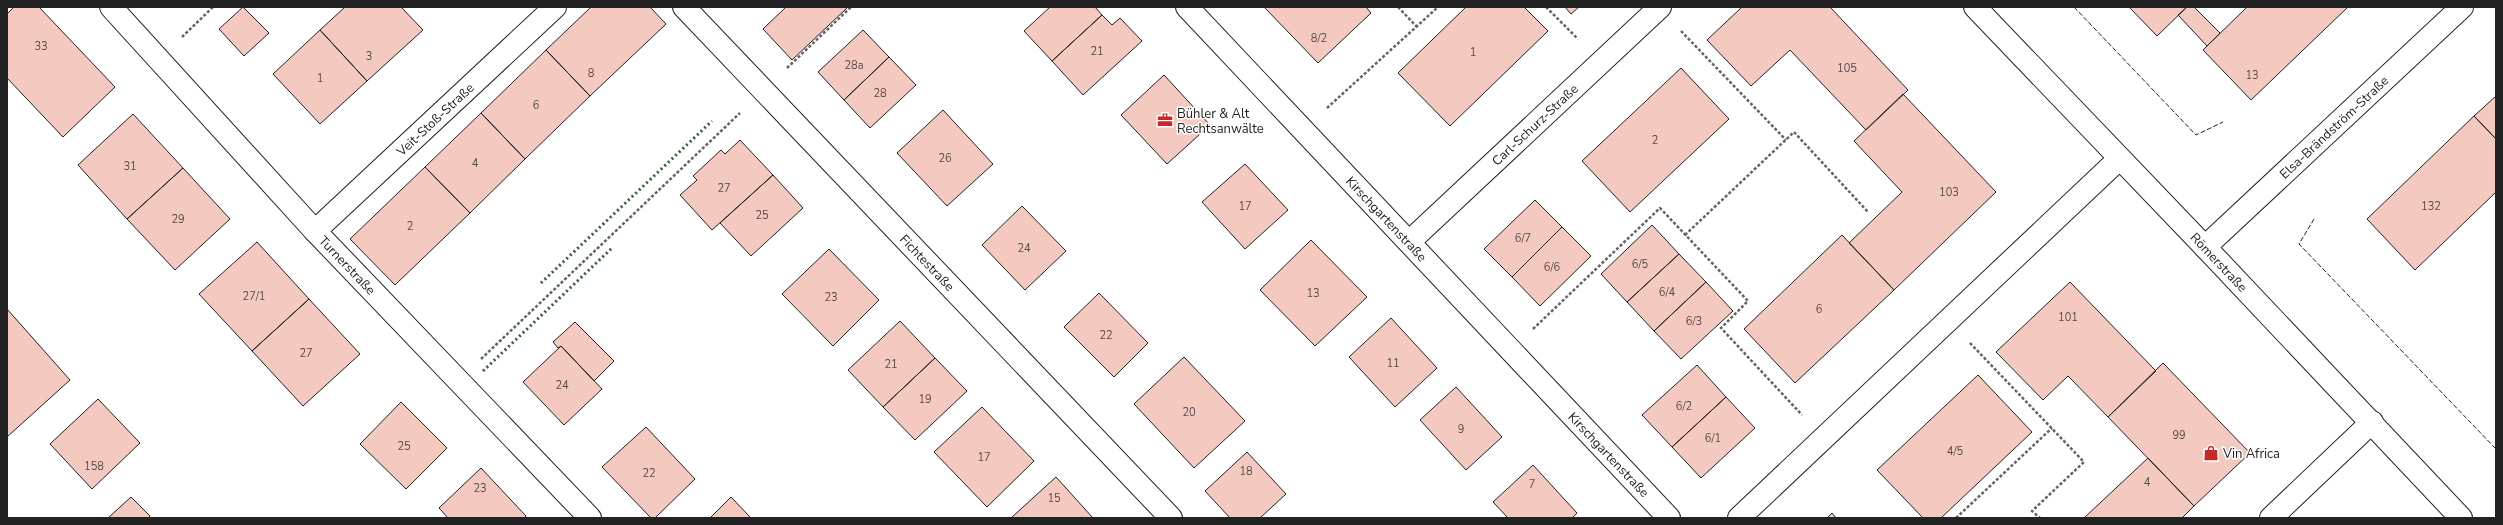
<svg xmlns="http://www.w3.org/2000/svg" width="2503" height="525" font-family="'Nunito Sans',sans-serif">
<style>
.building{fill:#f3c9c0;stroke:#222}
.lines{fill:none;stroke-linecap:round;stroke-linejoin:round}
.street-casing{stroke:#222;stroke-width:24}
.primary-casing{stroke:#222;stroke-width:24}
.path{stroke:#646464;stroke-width:2.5;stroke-dasharray:3 2;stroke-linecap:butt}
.street{stroke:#fff;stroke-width:22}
.primary{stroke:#fff;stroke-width:22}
.hedge{stroke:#2f5e38;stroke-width:3;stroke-dasharray:2 3;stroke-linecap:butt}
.fence{stroke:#222;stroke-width:1;stroke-dasharray:5 2;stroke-linecap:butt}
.labels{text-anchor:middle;stroke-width:3;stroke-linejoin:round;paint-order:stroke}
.number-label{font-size:11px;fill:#564c4a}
.poi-label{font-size:13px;fill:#222;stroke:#fff;text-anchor:start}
.street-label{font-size:13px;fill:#222;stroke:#fff}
</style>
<rect width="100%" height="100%" fill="#fff"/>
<!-- building -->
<path class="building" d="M14,7H39L115,87L63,137L7,78V14Z
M243,7L269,33L244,56L219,29Z
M345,7H401L423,30L367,81L320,30Z
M591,7H650L666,24L590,96L546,50Z
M786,7H848L792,60L763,29Z
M1050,7H1095L1102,15L1052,61L1024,31Z
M1264,7H1366L1371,13L1318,63Z
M1466,7H1524L1548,31L1450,126L1398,73Z
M1565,7H1579L1571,14Z
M1742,7H1830L1908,90L1866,130L1790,50L1751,86L1707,40Z
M2129,7H2187L2157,36Z
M2187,7H2194L2220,33L2207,46L2178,15Z
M2247,7H2348L2251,100L2203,50Z
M1102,15L1112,25L1120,18L1142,41L1083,95L1052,61Z
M320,30L367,81L320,124L273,74Z
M863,30L889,57L844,100L818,72Z
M546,50L590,96L525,159L481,113Z
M889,57L916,85L870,128L844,100Z
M1681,68L1729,119L1630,212L1582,161Z
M1164,75L1210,125L1167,164L1121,115Z
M1903,94L1996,192L1894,290L1849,243L1902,192L1854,141Z
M2496,96V139L2474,116Z
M943,110L993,164L947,206L897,153Z
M481,113L525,159L470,213L425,167Z
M133,114L183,168L127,219L78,165Z
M2474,116L2496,139V192L2415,270L2367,219Z
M740,140L773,175L712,230L680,195L697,180L693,176L721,150L725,154Z
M1245,164L1288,210L1245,249L1202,202Z
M425,167L470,213L395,285L350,239Z
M183,168L230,219L175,270L127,219Z
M773,175L803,208L751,256L720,223Z
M1535,200L1562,227L1512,277L1484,249Z
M1022,206L1066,251L1025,290L982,245Z
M1652,225L1679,254L1627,302L1601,274Z
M1562,227L1591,256L1540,306L1512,277Z
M1842,235L1894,290L1795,383L1744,329Z
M1311,240L1367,297L1315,346L1260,290Z
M257,242L309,299L252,351L199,294Z
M829,249L879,300L833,346L782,294Z
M1679,254L1706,282L1654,331L1627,302Z
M1706,282L1733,311L1681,359L1654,331Z
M2070,282L2156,371L2108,417L2068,376L2043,400L1996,352Z
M1099,293L1148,343L1114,377L1064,327Z
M309,299L360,354L303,406L252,351Z
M7,309L70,380L7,437Z
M1391,318L1437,368L1395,407L1349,357Z
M900,321L935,358L883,407L848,370Z
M575,322L614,361L594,381L561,346L558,348L553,342Z
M561,346L602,389L564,425L523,382Z
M1184,357L1245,421L1194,468L1134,404Z
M935,358L967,391L915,440L883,407Z
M2163,363L2250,453L2194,506L2108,417Z
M1697,365L1726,397L1672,447L1642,415Z
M1978,375L2032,432L1941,518H1923L1877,470Z
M1456,387L1502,437L1466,470L1420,420Z
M1726,397L1755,428L1701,478L1672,447Z
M98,399L140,443L92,489L50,444Z
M401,402L447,448L406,489L360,444Z
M982,407L1034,461L987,507L934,452Z
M646,427L695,479L655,518H651L602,467Z
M1247,452L1286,494L1260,518H1230L1205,491Z
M2148,458L2194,506L2182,518H2084Z
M1533,465L1577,513L1572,518H1508L1493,502Z
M481,468L526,516L524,518H448L439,508Z
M1056,477L1093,518H1011Z
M131,497L150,516L148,518H108Z
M731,497L751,518H710Z
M1832,513L1836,518H1827Z"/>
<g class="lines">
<!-- street casing -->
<g class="street-casing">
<g id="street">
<path id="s1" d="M111,7L315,231L590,518"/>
<path id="s2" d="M684,7L1171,518"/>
<path id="s3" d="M1187,7L1669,518"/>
<path id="s4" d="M315,231L555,7"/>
<path id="s5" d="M1409,242L1660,7"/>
<path id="s6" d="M2205,247L2462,7"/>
<path d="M1739,518L2119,159"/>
<path d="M2271,518L2372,422"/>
</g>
</g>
<!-- primary casing -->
<g class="primary-casing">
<g id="primary">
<path id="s7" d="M1975,7L2205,247L2461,518"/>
</g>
</g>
<!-- path -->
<path class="path" d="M1398,7L1417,27
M1546,7L1578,39
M1681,31L1786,140
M182,37L213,7
M787,68L851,7
M1327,108L1438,7
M1685,235L1794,132L1868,212
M1533,329L1660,208L1748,301L1721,328L1802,415
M1970,343L2084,462L2032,511L2040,518
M481,359L740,113
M1956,518L2052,428"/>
<!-- street -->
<use href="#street" class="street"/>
<!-- primary -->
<use href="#primary" class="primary"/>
<!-- hedge -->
<path class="hedge" d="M541,283L712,121
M483,371L612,248"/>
<!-- fence -->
<path class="fence" d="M2074,7L2196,135L2223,122
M2314,219L2299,244L2496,449"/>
</g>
<!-- icons -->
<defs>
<g id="office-bare" transform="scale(1.2)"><path d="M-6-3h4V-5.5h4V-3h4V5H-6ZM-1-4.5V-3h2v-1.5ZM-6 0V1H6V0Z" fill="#c62828" stroke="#fff" stroke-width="2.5" paint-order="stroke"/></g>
<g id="shop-bare" transform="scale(1.2)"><path d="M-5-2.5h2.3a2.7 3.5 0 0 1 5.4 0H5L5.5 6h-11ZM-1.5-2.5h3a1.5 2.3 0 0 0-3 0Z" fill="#c62828" stroke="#fff" stroke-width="2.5" paint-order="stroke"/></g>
</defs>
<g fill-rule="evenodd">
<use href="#office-bare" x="1165" y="120"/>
<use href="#shop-bare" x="2211" y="453"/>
</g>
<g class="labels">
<!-- number labels -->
<g class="number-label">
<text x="1319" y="42">8/2</text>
<text x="41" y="50">33</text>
<text x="1097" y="55">21</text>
<text x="1473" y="56">1</text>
<text x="369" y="60">3</text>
<text x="854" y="69">28a</text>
<text x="1847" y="72">105</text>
<text x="591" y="77">8</text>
<text x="2252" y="79">13</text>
<text x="320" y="82">1</text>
<text x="880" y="97">28</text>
<text x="536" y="109">6</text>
<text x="1655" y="144">2</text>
<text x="945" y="162">26</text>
<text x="475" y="167">4</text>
<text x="130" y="170">31</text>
<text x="724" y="192">27</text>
<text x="1949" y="196">103</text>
<text x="1245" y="210">17</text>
<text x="2431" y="210">132</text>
<text x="762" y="219">25</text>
<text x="178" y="223">29</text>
<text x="410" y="230">2</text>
<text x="1523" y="242">6/7</text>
<text x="1024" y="252">24</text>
<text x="1640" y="268">6/5</text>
<text x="1552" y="271">6/6</text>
<text x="1667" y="296">6/4</text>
<text x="1313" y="297">13</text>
<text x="254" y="300">27/1</text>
<text x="831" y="301">23</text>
<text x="1819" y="313">6</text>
<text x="2068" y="321">101</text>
<text x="1694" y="325">6/3</text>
<text x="1106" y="339">22</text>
<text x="306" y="357">27</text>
<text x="1393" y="367">11</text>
<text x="891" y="368">21</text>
<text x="562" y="389">24</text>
<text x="925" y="403">19</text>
<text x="1684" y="410">6/2</text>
<text x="1189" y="416">20</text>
<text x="1461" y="433">9</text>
<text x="2179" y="439">99</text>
<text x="1713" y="442">6/1</text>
<text x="404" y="450">25</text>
<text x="1955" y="455">4/5</text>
<text x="984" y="461">17</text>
<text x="94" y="470">158</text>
<text x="1246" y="475">18</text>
<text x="649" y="477">22</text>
<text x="2147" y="486">4</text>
<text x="1532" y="488">7</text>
<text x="480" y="492">23</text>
<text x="1054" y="502">15</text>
</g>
<!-- poi labels -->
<g class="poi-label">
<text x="1177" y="118">Bühler &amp; Alt<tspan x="1177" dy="15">Rechtsanwälte</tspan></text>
<text x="2223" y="458">Vin Africa</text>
</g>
<!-- street labels -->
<g class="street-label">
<text dy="5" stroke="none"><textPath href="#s4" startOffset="164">Veit-Stoß-Straße</textPath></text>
<text dy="5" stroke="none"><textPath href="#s5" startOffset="172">Carl-Schurz-Straße</textPath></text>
<text dy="5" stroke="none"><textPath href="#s6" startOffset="176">Elsa-Brändström-Straße</textPath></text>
<text dy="5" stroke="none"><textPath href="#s3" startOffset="291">Kirschgartenstraße</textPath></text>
<text dy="5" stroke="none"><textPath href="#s7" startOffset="353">Römerstraße</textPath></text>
<text dy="5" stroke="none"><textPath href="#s2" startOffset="353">Fichtestraße</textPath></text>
<text dy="5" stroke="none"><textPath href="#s1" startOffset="350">Turnerstraße</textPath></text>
<text dy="5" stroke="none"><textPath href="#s3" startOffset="615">Kirschgartenstraße</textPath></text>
</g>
</g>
<!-- border -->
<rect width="2503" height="525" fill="none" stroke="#222222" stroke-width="16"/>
</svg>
